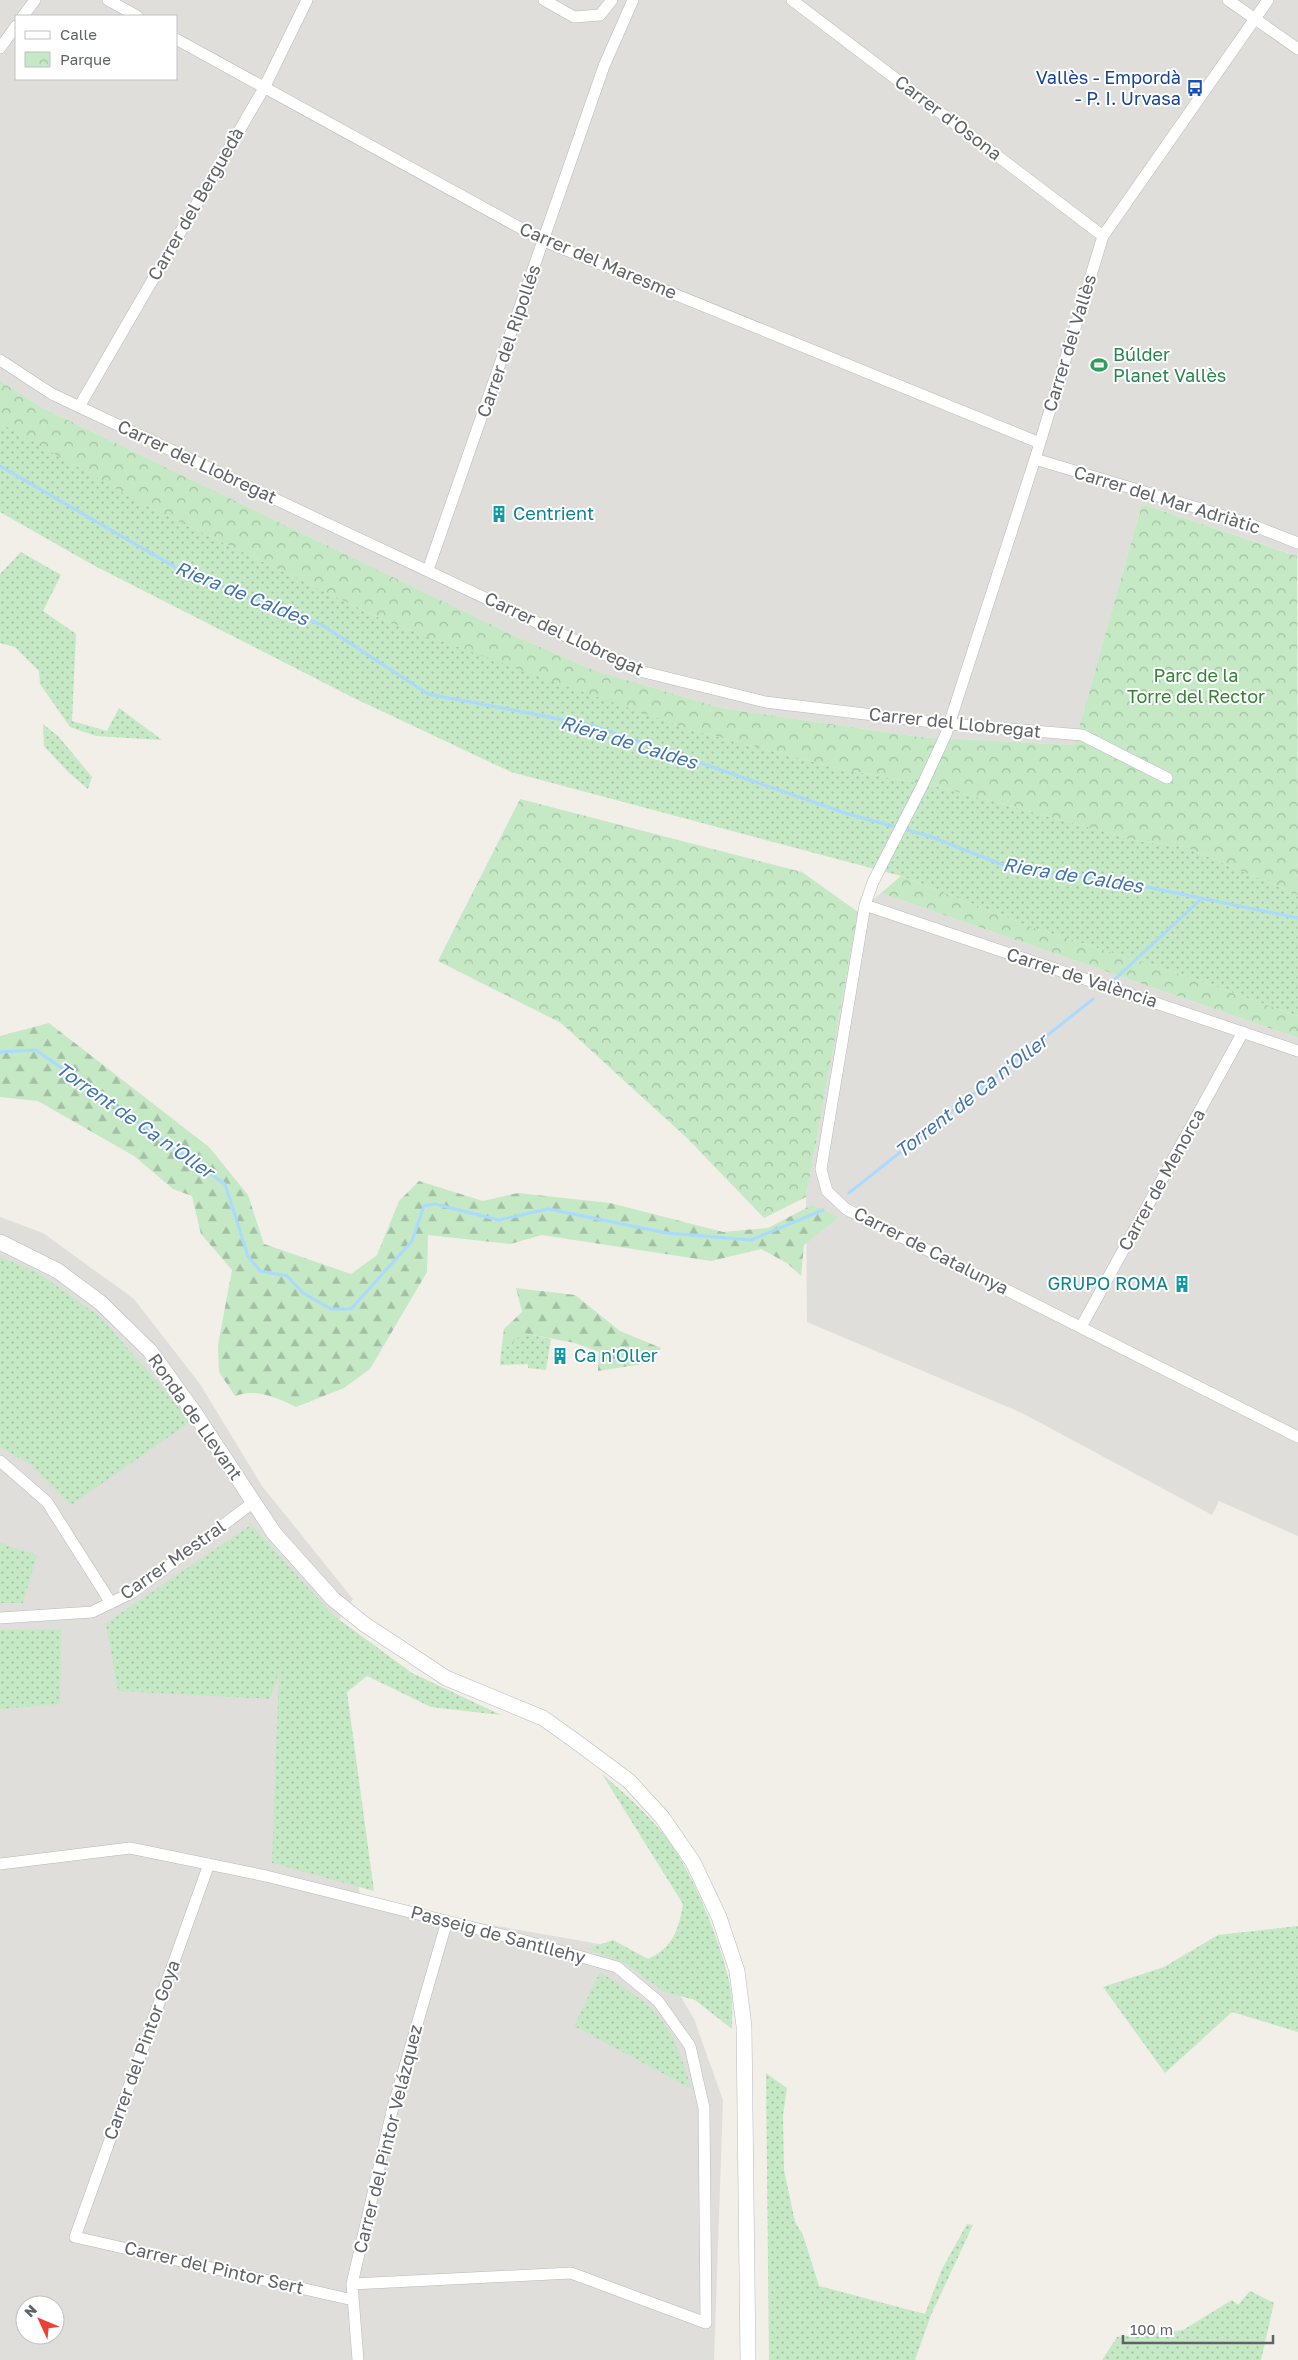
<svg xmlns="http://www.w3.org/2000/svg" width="1298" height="2360" font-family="'Golos Text',sans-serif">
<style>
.industrial{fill:#e0deda;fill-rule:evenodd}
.grass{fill:url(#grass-dots)}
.forest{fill:url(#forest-firs)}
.park{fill:url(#park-crowns)}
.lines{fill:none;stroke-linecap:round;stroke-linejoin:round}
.stream{stroke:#aadaff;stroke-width:3}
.street-casing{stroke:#b5b8bc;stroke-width:12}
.secondary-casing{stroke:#b6babf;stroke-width:16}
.street{stroke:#fff;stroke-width:11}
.secondary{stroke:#fff;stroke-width:15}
.labels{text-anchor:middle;stroke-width:4;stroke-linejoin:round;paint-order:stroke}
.transit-label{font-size:18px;fill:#164399;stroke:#fff;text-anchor:end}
.street-label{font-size:18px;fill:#5f6368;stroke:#fff}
.leisure-label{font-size:18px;fill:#27864d;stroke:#fff;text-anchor:start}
.culture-label{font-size:18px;fill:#0d838f;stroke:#fff;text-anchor:start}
.park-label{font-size:18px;fill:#348238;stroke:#fff}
.water-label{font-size:19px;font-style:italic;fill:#4174aa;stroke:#fff}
</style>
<defs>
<pattern id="grass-dots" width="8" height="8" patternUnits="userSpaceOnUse" patternTransform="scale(1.25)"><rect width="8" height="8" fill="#c5e8c5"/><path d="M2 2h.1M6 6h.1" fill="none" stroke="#a3c0a4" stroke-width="1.8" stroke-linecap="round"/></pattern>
<pattern id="forest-firs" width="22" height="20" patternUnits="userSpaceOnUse" patternTransform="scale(1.25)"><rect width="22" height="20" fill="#c5e8c5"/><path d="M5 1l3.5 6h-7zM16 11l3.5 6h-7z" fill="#a3c0a4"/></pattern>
<pattern id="park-crowns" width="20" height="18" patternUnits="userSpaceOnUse" patternTransform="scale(1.25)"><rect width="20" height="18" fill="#c5e8c5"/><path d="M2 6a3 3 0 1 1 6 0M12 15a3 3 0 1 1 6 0" fill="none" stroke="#a3c0a4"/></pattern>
</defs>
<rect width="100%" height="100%" fill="#f1efe8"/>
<!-- industrial -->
<path class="industrial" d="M0,0H1298V556L1142,504L1074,745L919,737L722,708L596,671L517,637L41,407L0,381ZM16,16H176V79H16Z
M881,893L1298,1038V1536L1219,1501L1212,1515L1022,1413L807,1322L806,1197L858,912Z
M0,1217L43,1233L134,1299L200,1384L262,1486L353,1599L337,1623L360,1899L412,1911L605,1945L677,1990L694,2019L723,2100L714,2360H0ZM25,2305H55V2335H25Z"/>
<!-- grass -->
<path class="grass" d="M0,422L143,504L386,621L689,729L836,768L939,787L1139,841L1185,847L1298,895V1016L1180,974L1034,928L901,876L511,772L356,699L93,565L0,512Z
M21,552L61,575L43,611L76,634L72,721L107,731L119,708L162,740L96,736L70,727L40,684L39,671L15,647L0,643V574Z
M43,724L59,737L92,777L88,789L68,772L44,746Z
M0,1257L37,1272L99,1316L163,1388L190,1422L71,1505L30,1464L0,1447Z
M523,1333L551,1339L546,1370L528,1368V1364L500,1365L501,1352Z
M251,1525L333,1615L412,1673L501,1715L431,1707L367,1676L347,1692L374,1891L272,1863L279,1674L269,1699L118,1691L106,1623Z
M0,1543L37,1555L23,1603H0Z
M61,1629L60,1704L0,1709V1630Z
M602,1774C624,1793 647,1813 665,1836C691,1867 725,1951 731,1991C733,2003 732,2016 732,2029L695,2000L663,1991L623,1962L587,1949L613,1940L648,1959C673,1948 679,1929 683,1904Z
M1298,1926V2032L1232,2012L1165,2073L1103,1987L1164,1967L1218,1935Z
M600,1972C619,1985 650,2002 663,2022C677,2041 684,2067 692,2089L574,2026Z
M766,2073L787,2088L783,2115L784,2170L795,2222L803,2235L819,2286L925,2314L942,2269L967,2224L973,2225L931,2315L915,2360H769Z
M1250,2291L1274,2303L1261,2360H1102L1117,2337L1183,2330L1232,2300L1238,2305Z"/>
<!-- forest -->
<path class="forest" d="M49,1023L209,1147L248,1195L264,1244L351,1274L377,1255L399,1201L419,1181L483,1201L518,1193L610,1203L723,1232L768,1228L812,1205L839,1217L804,1245L801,1276L787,1263L761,1249L711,1261L542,1235L510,1244L428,1235L427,1272L370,1369L344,1388L296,1407C276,1397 256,1388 235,1396L219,1372L218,1345L232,1270L201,1234L192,1196L173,1189L134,1156L38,1101L0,1097V1036Z
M516,1288L575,1295L620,1331L661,1348L649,1363L598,1371L599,1352L575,1343L523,1333L501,1352L504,1329L522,1312Z"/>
<!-- park -->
<path class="park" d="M0,381L41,407L517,637L596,671L722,708L919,737L1074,745L1142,504L1297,556L1298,895L1185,847L1139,841L939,787L836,768L689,729L543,678L386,621L143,504L7,427L0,422Z
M520,799L802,872L858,912L806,1197L764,1218L688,1139L561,1023L438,961Z
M901,876L1034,928L1180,974L1298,1016V1038L881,893Z"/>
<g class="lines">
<!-- stream -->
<path class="stream" d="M0,466L180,570L322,625L428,694L591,725L848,814L929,836L1006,866L1147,887L1298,918
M1114,980L1201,899
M0,1052L36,1050L225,1184L248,1256L260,1271L287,1276L303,1293L331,1309H351L412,1241L424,1206L435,1204L499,1220L548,1209L667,1233L751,1240L823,1210
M849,1193L1093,999"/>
<!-- street casing -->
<g class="street-casing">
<path id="street" d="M108,0L137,16
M544,0L574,17L600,15L612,0
M792,0L1103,236
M1228,0L1298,49
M1268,0L1103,236L1035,459L946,734L922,786L873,882L865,905L821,1169L827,1191L846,1209L1298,1437
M23,16L35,0
M176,39L544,241L1040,443
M0,48L16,26
M0,360L52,394L640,671L765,702L949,724L1082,735L1167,778
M80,405L264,88L307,0
M1035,459L1244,522L1298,543
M428,570L604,66L633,0
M865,905L1298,1051
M1081,1327L1243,1032
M0,1461L47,1502L111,1603
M0,1618L92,1612L133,1592L254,1502
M0,1864L130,1848L266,1876L518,1939L617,1967L658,2001L690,2046L704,2108L706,2323L571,2273L352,2284
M209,1864L75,2237L353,2300
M358,2360L352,2284L392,2111L447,1921"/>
</g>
<!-- secondary casing -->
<g class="secondary-casing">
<path id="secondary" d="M0,1242L58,1271L101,1303L150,1351L196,1415L274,1533L333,1599L364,1624L446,1678L543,1718L578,1743L629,1781L662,1817L693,1862L719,1917L737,1971L744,2026L748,2360"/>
</g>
<!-- street -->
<use href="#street" class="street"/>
<!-- secondary -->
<use href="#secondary" class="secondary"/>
</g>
<!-- icons -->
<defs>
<g id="bus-bare" transform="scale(1.35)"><path d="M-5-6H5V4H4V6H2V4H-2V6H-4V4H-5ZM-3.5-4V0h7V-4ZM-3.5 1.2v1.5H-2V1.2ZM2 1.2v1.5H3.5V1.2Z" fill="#1a4fb4" stroke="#fff" stroke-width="2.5" paint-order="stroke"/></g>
<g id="stadium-bare" transform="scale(1.35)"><path d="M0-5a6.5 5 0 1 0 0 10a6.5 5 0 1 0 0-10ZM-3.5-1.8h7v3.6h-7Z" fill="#2e9e5b" stroke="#fff" stroke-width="2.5" paint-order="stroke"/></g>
<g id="building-bare" transform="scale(1.35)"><path d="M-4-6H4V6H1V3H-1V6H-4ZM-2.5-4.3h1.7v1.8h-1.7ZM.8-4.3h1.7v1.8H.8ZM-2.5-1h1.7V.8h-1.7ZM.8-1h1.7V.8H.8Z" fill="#0f9aa8" stroke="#fff" stroke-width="2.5" paint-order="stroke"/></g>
</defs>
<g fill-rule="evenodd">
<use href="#bus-bare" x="1195" y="88"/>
<use href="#stadium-bare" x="1099" y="365"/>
<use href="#building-bare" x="499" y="514"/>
<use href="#building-bare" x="1182" y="1284"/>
<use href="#building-bare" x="560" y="1356"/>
</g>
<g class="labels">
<!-- transit labels -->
<g class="transit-label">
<text x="1181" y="84">Vallès - Empordà<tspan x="1181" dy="21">- P. I. Urvasa</tspan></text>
</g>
<!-- street labels -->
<g class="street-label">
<text transform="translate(948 118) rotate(37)" y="6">Carrer d'Osona</text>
<text transform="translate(196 204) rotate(-60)" y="6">Carrer del Berguedà</text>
<text transform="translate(598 261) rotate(23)" y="6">Carrer del Maresme</text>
<text transform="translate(509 341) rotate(-71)" y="6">Carrer del Ripollés</text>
<text transform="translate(1070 343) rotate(-73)" y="6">Carrer del Vallès</text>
<text transform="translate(197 462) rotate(25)" y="6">Carrer del Llobregat</text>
<text transform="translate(1167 500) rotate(17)" y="6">Carrer del Mar Adriàtic</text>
<text transform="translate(564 634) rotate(25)" y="6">Carrer del Llobregat</text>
<text transform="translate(955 723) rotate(6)" y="6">Carrer del Llobregat</text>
<text transform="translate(1082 978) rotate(18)" y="6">Carrer de València</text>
<text transform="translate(1162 1180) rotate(-61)" y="6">Carrer de Menorca</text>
<text transform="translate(931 1251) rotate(27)" y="6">Carrer de Catalunya</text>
<text transform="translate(195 1417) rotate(55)" y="6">Ronda de Llevant</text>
<text transform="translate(173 1560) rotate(-35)" y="6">Carrer Mestral</text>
<text transform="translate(498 1935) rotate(15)" y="6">Passeig de Santllehy</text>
<text transform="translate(142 2050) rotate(-70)" y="6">Carrer del Pintor Goya</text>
<text transform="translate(388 2139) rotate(-76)" y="6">Carrer del Pintor Velázquez</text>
<text transform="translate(214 2268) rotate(13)" y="6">Carrer del Pintor Sert</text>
</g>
<!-- leisure labels -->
<g class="leisure-label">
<text x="1113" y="361">Búlder<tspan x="1113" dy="21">Planet Vallès</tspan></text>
</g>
<!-- culture labels -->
<g class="culture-label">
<text x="513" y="520">Centrient</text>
<text x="1168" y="1290" text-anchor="end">GRUPO ROMA</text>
<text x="574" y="1362">Ca n'Oller</text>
</g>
<!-- park labels -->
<g class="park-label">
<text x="1196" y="682">Parc de la<tspan x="1196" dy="21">Torre del Rector</tspan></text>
</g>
<!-- water labels -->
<g class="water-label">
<text transform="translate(242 593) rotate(22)" y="7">Riera de Caldes</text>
<text transform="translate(629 742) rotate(17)" y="7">Riera de Caldes</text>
<text transform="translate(1073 875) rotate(9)" y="7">Riera de Caldes</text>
<text transform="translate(971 1096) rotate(-38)" y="7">Torrent de Ca n'Oller</text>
<text transform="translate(135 1120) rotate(35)" y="7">Torrent de Ca n'Oller</text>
</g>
</g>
<!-- legend -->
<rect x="15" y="15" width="162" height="65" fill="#ffffff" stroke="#bfc1c3"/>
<rect x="25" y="31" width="25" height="8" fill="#ffffff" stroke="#bfc1c3"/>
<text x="60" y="40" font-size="15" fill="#5f6368">Calle</text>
<rect x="25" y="52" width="25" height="15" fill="url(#park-crowns)" stroke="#bfc1c3"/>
<text x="60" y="65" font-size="15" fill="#5f6368">Parque</text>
<!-- north arrow -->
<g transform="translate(40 2320) rotate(314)"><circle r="24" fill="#ffffff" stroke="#bfc1c3"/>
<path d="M0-4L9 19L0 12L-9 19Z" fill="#ea4335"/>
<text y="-8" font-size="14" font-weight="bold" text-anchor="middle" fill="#5f6368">N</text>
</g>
<!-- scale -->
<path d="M1123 2335v8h150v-8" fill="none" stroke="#5f6368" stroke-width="2.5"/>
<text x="1130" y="2335" font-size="15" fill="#5f6368" stroke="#ffffff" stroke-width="4" paint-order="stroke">100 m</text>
</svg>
